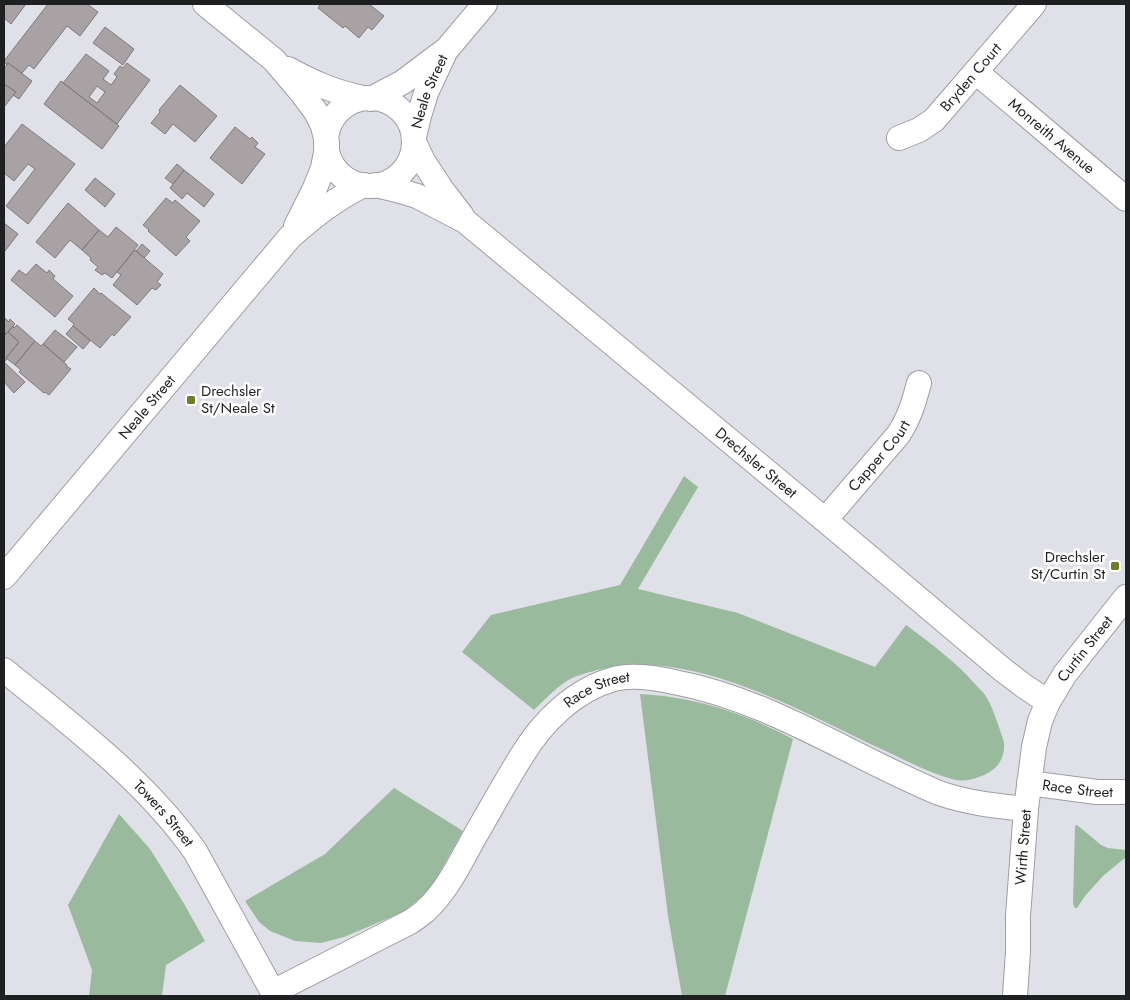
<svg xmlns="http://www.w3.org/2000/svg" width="1130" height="1000" font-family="Jost,sans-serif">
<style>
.green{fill:#99ba9d}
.building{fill:#a9a2a5;stroke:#80797b;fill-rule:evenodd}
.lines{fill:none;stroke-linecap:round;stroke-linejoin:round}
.minor-casing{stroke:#9d9ea4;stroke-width:26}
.minor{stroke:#fff;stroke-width:24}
.poi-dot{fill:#757c27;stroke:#fff;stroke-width:2}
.labels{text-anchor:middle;stroke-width:5;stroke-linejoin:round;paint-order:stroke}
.street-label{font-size:15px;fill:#1f2022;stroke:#fff}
.poi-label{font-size:15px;fill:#1f2022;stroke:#fff;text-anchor:start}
</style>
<rect width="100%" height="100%" fill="#e0e1e8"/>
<!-- green -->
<path class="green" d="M684,476L698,487L638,589L738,613L875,667L906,625C930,643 955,661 975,684C978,687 982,691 985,695C992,705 996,719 1000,730C1001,734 1004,740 1004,744C1005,752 1001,763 995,768C986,776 969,782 956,780C931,774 903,759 879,748C798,710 689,646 597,670C587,673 574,676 565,682C554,690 544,700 534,710L462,652L491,615L620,585Z
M640,694C650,695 660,695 670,697C714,703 755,719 793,739L725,996H682L668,916Z
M394,788L463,831L433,884L419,899L401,913L344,937L321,943L295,941L270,931L259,922L245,901L325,854Z
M119,814L150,849L183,902L205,941L166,965L162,996H89L92,970L68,905Z
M1077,825L1101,845L1108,848L1125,850L1126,852V857L1103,876L1085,896L1077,908H1075L1073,904L1075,826Z"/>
<!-- building -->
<path class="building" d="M4,4H26L11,24L4,18Z
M48,4H87L98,12L80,36L67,26L34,69L29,65L22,73L8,63L7,65L4,61Z
M318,4H369L384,16L372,30L368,27L359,38L345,26L343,28L318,8L320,5Z
M105,27L134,49L123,65L93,43Z
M86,54L109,71L103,79L111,85L117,77L114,74L120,66L123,68L127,63L150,80L117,124L63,83ZM97,86L105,92L97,103L89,97Z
M8,63L32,81L19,99L13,95L16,92L4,84V69Z
M61,81L119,126L102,149L44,104Z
M4,84L16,92L4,107Z
M180,85L217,116L195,142L173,124L165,134L151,123L160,112L159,110Z
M22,124L75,164L28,224L6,206L35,169L28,164L14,181L4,173V147Z
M235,127L250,139L252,137L258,143L255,147L265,154L242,184L210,158Z
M177,164L184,170L173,184L165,178Z
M184,170L214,194L204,207L187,193L182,199L170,188Z
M95,178L115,194L105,207L85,190Z
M166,198L173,203L175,200L200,221L186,237L190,241L176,256L148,231L149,230L143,225Z
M68,203L99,230L82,250L70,240L55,258L36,242Z
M4,223L18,234L5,251L4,250Z
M116,227L138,245L112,278L105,273L102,275L95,270L98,267L90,260L91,258L82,250L99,230L108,237Z
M142,244L150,251L144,258L136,251Z
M135,250L163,274L157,282L161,285L156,290L152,288L137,305L113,285L121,275L117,272Z
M36,264L47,273L49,270L55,276L53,279L73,296L55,317L11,280L19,270L26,275Z
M94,288L100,294L101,293L131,317L114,336L112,334L100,348L73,326L74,324L68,319Z
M4,317L9,322L10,319L15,324L6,334L4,332Z
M17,325L35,341L15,365L6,358L19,342L8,332L13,326L14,328Z
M73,326L90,341L83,349L66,334Z
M55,330L77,347L64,362L43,344Z
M8,332L19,342L6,358L7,359L4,362V336Z
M35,341L41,346L43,344L67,365L66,366L71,369L49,395L45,392L44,393L19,372L21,370L15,365Z
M4,362L25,382L14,393L4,382Z"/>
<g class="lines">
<!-- minor casing -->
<g class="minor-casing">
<g id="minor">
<path d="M205,4L274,60L302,93L316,112L323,126L327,143"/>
<path d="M288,69C314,83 334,92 363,98"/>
<path id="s1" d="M976,72L1126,199"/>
<circle cx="370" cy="142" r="44"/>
<path d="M371,99L403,82L447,49L485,4"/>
<path id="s2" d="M414,137L419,116L426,93L445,52"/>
<path id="s3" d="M899,138L919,130L934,120L1034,4"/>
<path d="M414,142L423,161L442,190L462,216"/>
<path id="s4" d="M376,185L397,190L417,196L465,221L825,520L1003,670L1024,686L1048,702"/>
<path d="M296,226L315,188L323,168L327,147"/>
<path id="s5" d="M825,520L898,435C909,419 914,402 919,383"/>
<path id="s6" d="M4,577L290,237C313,217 336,198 364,185"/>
<path id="s7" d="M4,670C71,725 144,779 195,851L275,996"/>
<path id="s8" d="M1029,783L1097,792H1126"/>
<path id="s9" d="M273,992L410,922C415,919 420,915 425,911C447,891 461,861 475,836C490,810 505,783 521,757C542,722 574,690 614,679C633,674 656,678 674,682C770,700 850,756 939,793C968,803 996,806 1026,809"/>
<path id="s10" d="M1015,996L1018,952V916L1026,809L1034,747L1040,721L1048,702L1065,674L1126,597"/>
</g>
</g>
<!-- minor -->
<use href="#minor" class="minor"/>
</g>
<!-- markers -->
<g class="poi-dot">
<rect x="186" y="395" width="10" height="10" rx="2.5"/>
<rect x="1110" y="561" width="10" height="10" rx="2.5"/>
</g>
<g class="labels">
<!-- street labels -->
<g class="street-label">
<text dy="5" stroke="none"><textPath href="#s3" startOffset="96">Bryden Court</textPath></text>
<text dy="5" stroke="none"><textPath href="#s2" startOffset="48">Neale Street</textPath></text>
<text dy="5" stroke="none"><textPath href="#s1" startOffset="99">Monreith Avenue</textPath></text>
<text dy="5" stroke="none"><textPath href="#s6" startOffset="222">Neale Street</textPath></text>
<text dy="5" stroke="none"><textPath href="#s5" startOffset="84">Capper Court</textPath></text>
<text dy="5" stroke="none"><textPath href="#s4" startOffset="475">Drechsler Street</textPath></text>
<text dy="5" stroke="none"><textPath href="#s10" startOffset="362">Curtin Street</textPath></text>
<text dy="5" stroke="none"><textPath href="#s9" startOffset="459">Race Street</textPath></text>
<text dy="5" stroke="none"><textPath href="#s8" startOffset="49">Race Street</textPath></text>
<text dy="5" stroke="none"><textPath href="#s7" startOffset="215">Towers Street</textPath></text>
<text dy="5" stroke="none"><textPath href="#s10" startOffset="149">Wirth Street</textPath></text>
</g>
<!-- poi labels -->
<g class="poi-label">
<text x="201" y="396">Drechsler<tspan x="201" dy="17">St/Neale St</tspan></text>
<text x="1105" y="562" text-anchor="end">Drechsler<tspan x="1105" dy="17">St/Curtin St</tspan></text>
</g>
</g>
<!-- border -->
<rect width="1130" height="1000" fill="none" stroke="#1f2022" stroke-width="10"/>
</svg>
